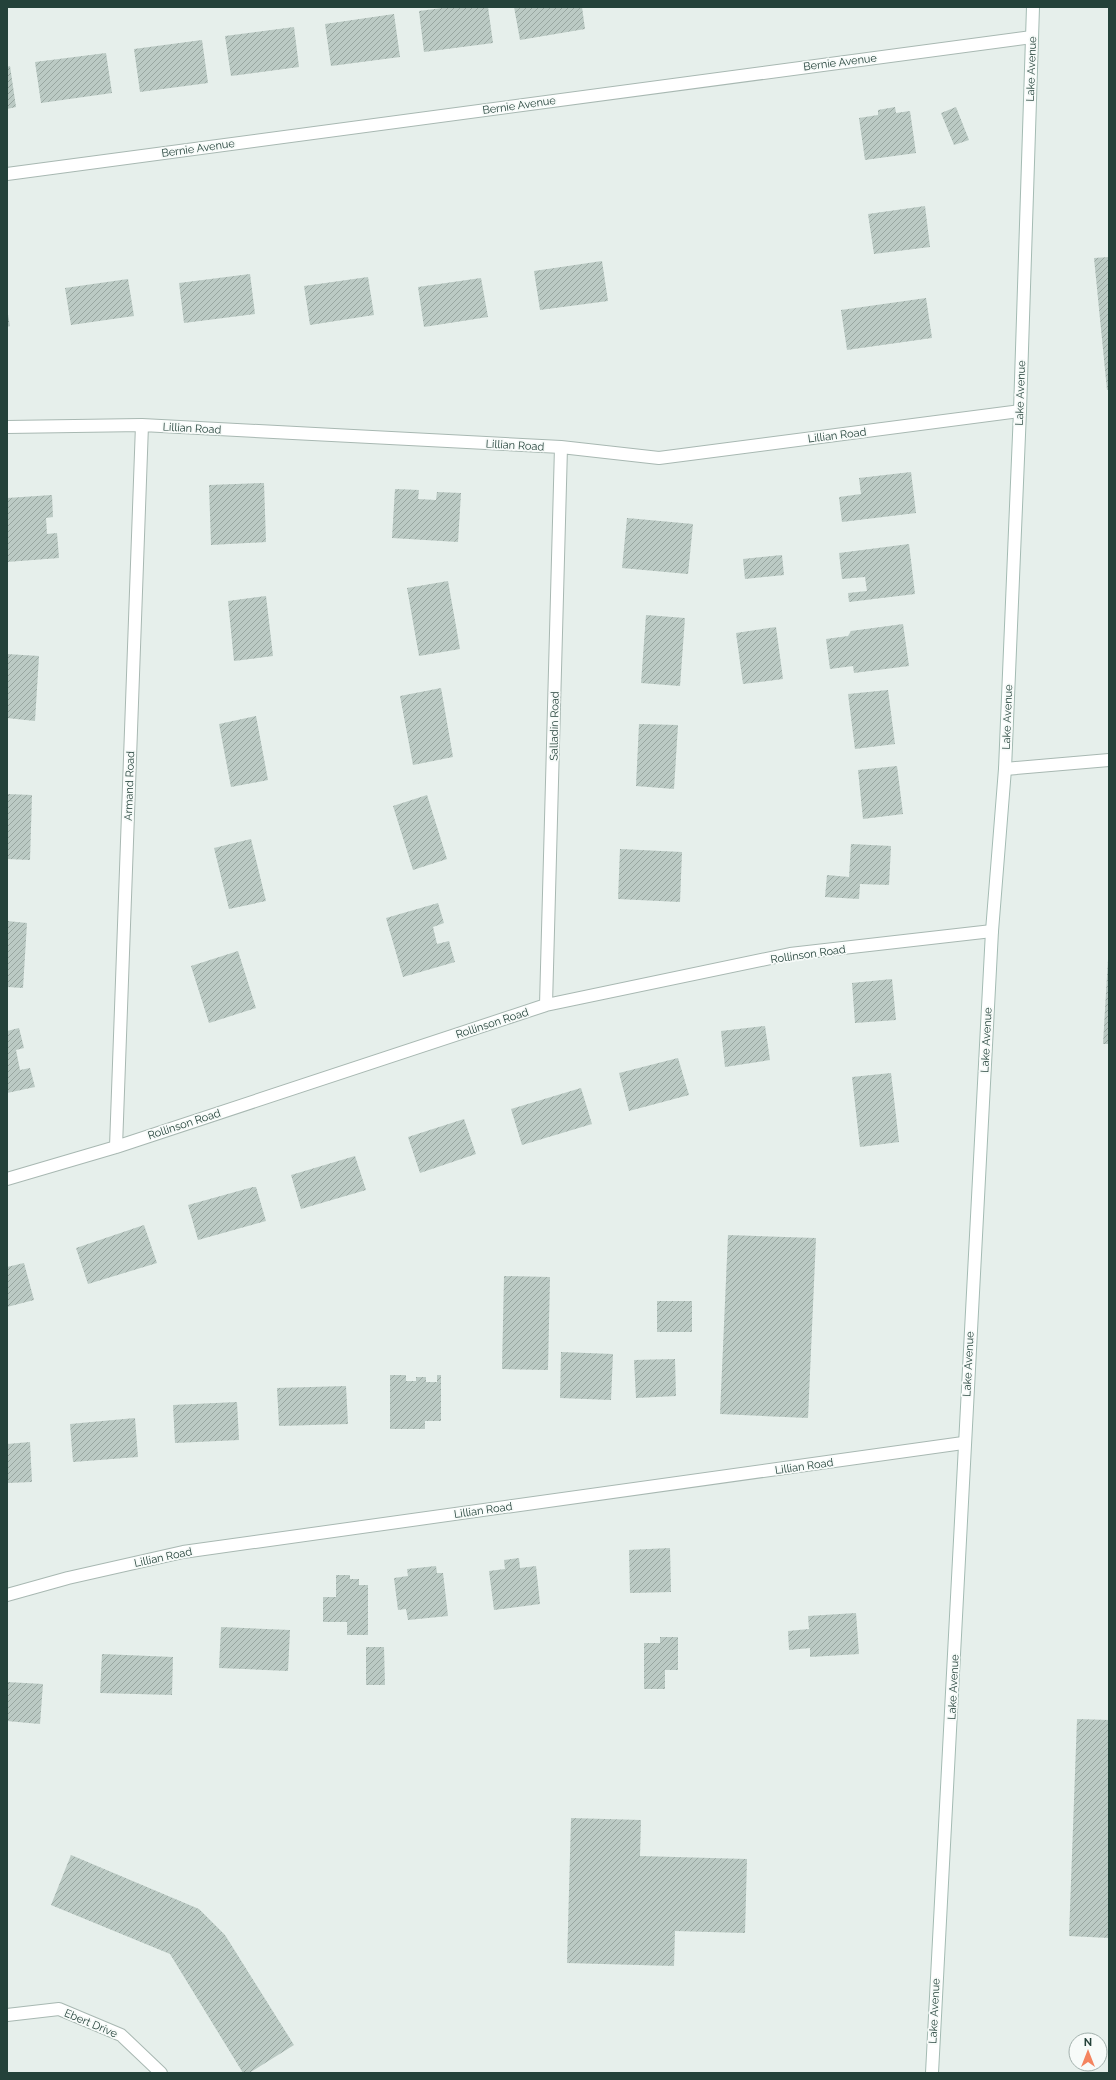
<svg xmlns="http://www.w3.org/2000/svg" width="1116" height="2080" font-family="Raleway,sans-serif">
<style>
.building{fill:url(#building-hatch)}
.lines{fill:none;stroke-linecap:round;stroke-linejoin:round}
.minor-casing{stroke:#a8b8b2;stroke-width:14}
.secondary-casing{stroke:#a4bbb3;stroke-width:14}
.minor{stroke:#fff;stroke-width:12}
.secondary{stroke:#fff;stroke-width:12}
.labels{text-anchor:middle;stroke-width:3.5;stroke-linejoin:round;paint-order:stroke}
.street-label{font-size:11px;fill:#24423a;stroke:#f7fbf9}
</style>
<defs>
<pattern id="building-hatch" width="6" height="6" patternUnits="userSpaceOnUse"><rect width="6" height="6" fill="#bbcac4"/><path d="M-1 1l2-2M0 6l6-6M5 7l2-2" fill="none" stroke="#98a6a0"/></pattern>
</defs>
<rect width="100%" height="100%" fill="#e6efeb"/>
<!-- building -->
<path class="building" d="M450,7H488L493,43L424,52L419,11Z
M514,7H582L585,29L520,40Z
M394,14L400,57L331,66L325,24Z
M294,27L299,67L231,76L225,36Z
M202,40L208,83L140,92L134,49Z
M106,53L112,93L41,103L35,62Z
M10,66L16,107L7,109V67Z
M895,107L896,113L910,111L916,153L865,160L859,118L878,115V110Z
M956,107L969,140L954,145L941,113Z
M925,206L930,247L874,254L868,214Z
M1109,257V390H1107L1094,258Z
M602,261L608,301L540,310L534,271Z
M250,274L255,314L184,323L179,283Z
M368,277L374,315L310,325L304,286Z
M481,278L488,317L424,327L418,287Z
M128,279L134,316L71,325L65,288Z
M926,298L932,338L847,350L841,310Z
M7,309L10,326L7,327Z
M911,472L916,513L842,522L839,497L861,494L859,478Z
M264,483L266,542L211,545L209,485Z
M395,489L419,490L418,499L436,500L437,492L461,493L458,542L392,538Z
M52,495L53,517L46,518L47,534L57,533L59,558L7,562V498Z
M627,518L693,524L688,574L622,568Z
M909,544L915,594L849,602L848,593L867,591L865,577L842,579L839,553Z
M782,555L784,575L745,579L743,559Z
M448,581L460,649L419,656L407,588Z
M266,596L273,656L234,661L228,601Z
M646,615L685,618L680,686L641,683Z
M903,624L909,666L854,673L853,666L830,669L826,639L848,636L851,631Z
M776,627L783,679L743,684L736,633Z
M7,654L39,656L35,721L7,718Z
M441,688L453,757L413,765L400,696Z
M888,690L895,744L855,749L848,694Z
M256,716L268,780L231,787L219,724Z
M639,724L678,725L674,789L636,786Z
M897,766L903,814L863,819L858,770Z
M7,794L32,795L30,860L7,859Z
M427,795L447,859L413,870L393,806Z
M251,839L266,901L229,909L214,848Z
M851,844L891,846L889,885L860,884L859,899L825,897L827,875L849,877Z
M620,849L682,852L680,902L618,899Z
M438,903L444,923L433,927L437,944L449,941L455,962L403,977L386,918Z
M7,921L27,923L23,988L7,987Z
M238,951L256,1008L209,1023L191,966Z
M1108,959H1109V1044H1103Z
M892,979L896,1020L855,1023L852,983Z
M765,1026L770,1060L725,1067L721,1031Z
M19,1028L24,1048L16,1050L20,1070L30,1068L35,1087L7,1093V1031Z
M678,1058L689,1095L629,1111L619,1073Z
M891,1073L899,1142L860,1147L852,1077Z
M581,1088L592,1124L522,1145L511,1109Z
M464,1119L476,1154L420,1173L408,1137Z
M355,1156L366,1190L301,1209L291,1175Z
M253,1187H256L266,1221L198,1240L188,1205Z
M144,1225L157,1263L88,1284L76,1248Z
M728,1235L816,1238L808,1418L720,1414Z
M24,1263L34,1300L7,1307V1267Z
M504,1276L550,1277L548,1370L502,1369Z
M657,1301H692V1332H657Z
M561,1352L613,1354L611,1400L560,1398Z
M675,1359L676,1396L636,1398L634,1360Z
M390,1375H406V1381H416V1377H426V1382H437V1375H441V1421H425V1429H390Z
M346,1386L348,1424L279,1426L277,1388Z
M237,1402L239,1440L175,1443L173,1405Z
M135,1418L138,1457L73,1462L70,1424Z
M30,1442L32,1482L7,1483V1444Z
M670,1548L671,1592L630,1593L629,1550Z
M519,1558L520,1568L536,1566L540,1604L494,1610L489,1571L505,1569L504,1560Z
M436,1566L437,1573H443L448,1616L408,1620L406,1609L398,1610L394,1578L408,1576L407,1569Z
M336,1575H350V1579H359V1585H368V1635H347V1622H323V1597H336Z
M856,1613L859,1654L810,1657V1648L789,1650L788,1631L809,1629L808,1616Z
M221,1627L290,1630L288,1671L219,1668Z
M660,1637H678V1670H665V1689H644V1643H660Z
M366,1647H384L385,1685H366Z
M102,1654L173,1657L172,1695L100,1693Z
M7,1682L43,1684L40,1724L7,1721Z
M1077,1719L1109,1720V1938L1069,1936Z
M571,1818L641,1820L640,1856L747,1859L745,1933L675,1931L674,1966L567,1963Z
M71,1855L199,1909L225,1935L294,2045L249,2073H243L170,1954L51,1905Z"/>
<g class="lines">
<!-- minor casing -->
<g class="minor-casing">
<path id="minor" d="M7,174L1032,37
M7,427L142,425L561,447L659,458L1020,411
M1005,769L1109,760
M546,1005L561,447
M116,1147L142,425
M7,1179L116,1147L546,1005L790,954L992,931
M7,1595L68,1578L183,1552L963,1443
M7,2015L59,2009L121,2035L161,2073"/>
</g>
<!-- secondary casing -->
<g class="secondary-casing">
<path id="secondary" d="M932,2073L992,931L1005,769L1020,411L1033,7"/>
</g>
<!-- minor -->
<use href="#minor" class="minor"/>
<!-- secondary -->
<use href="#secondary" class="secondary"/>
</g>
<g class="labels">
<!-- street labels -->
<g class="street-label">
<text transform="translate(840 62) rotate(-7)" y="4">Bernie Avenue</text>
<text transform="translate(1031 69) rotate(-88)" y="4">Lake Avenue</text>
<text transform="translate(519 105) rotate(-8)" y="4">Bernie Avenue</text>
<text transform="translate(198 148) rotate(-8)" y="4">Bernie Avenue</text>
<text transform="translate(1020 393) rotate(-88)" y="4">Lake Avenue</text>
<text transform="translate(192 428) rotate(3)" y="4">Lillian Road</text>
<text transform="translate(837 435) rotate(-7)" y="4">Lillian Road</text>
<text transform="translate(515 445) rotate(3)" y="4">Lillian Road</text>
<text transform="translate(1007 717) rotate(-88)" y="4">Lake Avenue</text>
<text transform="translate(554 726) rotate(-89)" y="4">Salladin Road</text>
<text transform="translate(129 786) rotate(-88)" y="4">Armand Road</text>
<text transform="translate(808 954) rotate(-8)" y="4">Rollinson Road</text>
<text transform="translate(492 1023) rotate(-18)" y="4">Rollinson Road</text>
<text transform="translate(986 1040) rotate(-87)" y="4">Lake Avenue</text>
<text transform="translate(184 1124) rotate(-18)" y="4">Rollinson Road</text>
<text transform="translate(968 1364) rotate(-87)" y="4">Lake Avenue</text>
<text transform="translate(804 1466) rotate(-8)" y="4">Lillian Road</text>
<text transform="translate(483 1510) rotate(-8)" y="4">Lillian Road</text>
<text transform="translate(163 1557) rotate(-12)" y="4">Lillian Road</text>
<text transform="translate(953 1687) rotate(-87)" y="4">Lake Avenue</text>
<text transform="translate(934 2011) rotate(-87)" y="4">Lake Avenue</text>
<text transform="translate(91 2023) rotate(23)" y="4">Ebert Drive</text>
</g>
</g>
<!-- border -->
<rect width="1116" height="2080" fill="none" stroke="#24423a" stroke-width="16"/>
<!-- north arrow -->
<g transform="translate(1088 2052)"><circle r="19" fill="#f7fbf9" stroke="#a3b1ad"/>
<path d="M0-3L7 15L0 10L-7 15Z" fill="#f4845f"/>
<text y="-6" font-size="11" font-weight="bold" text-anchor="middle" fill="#24423a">N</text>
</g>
</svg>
